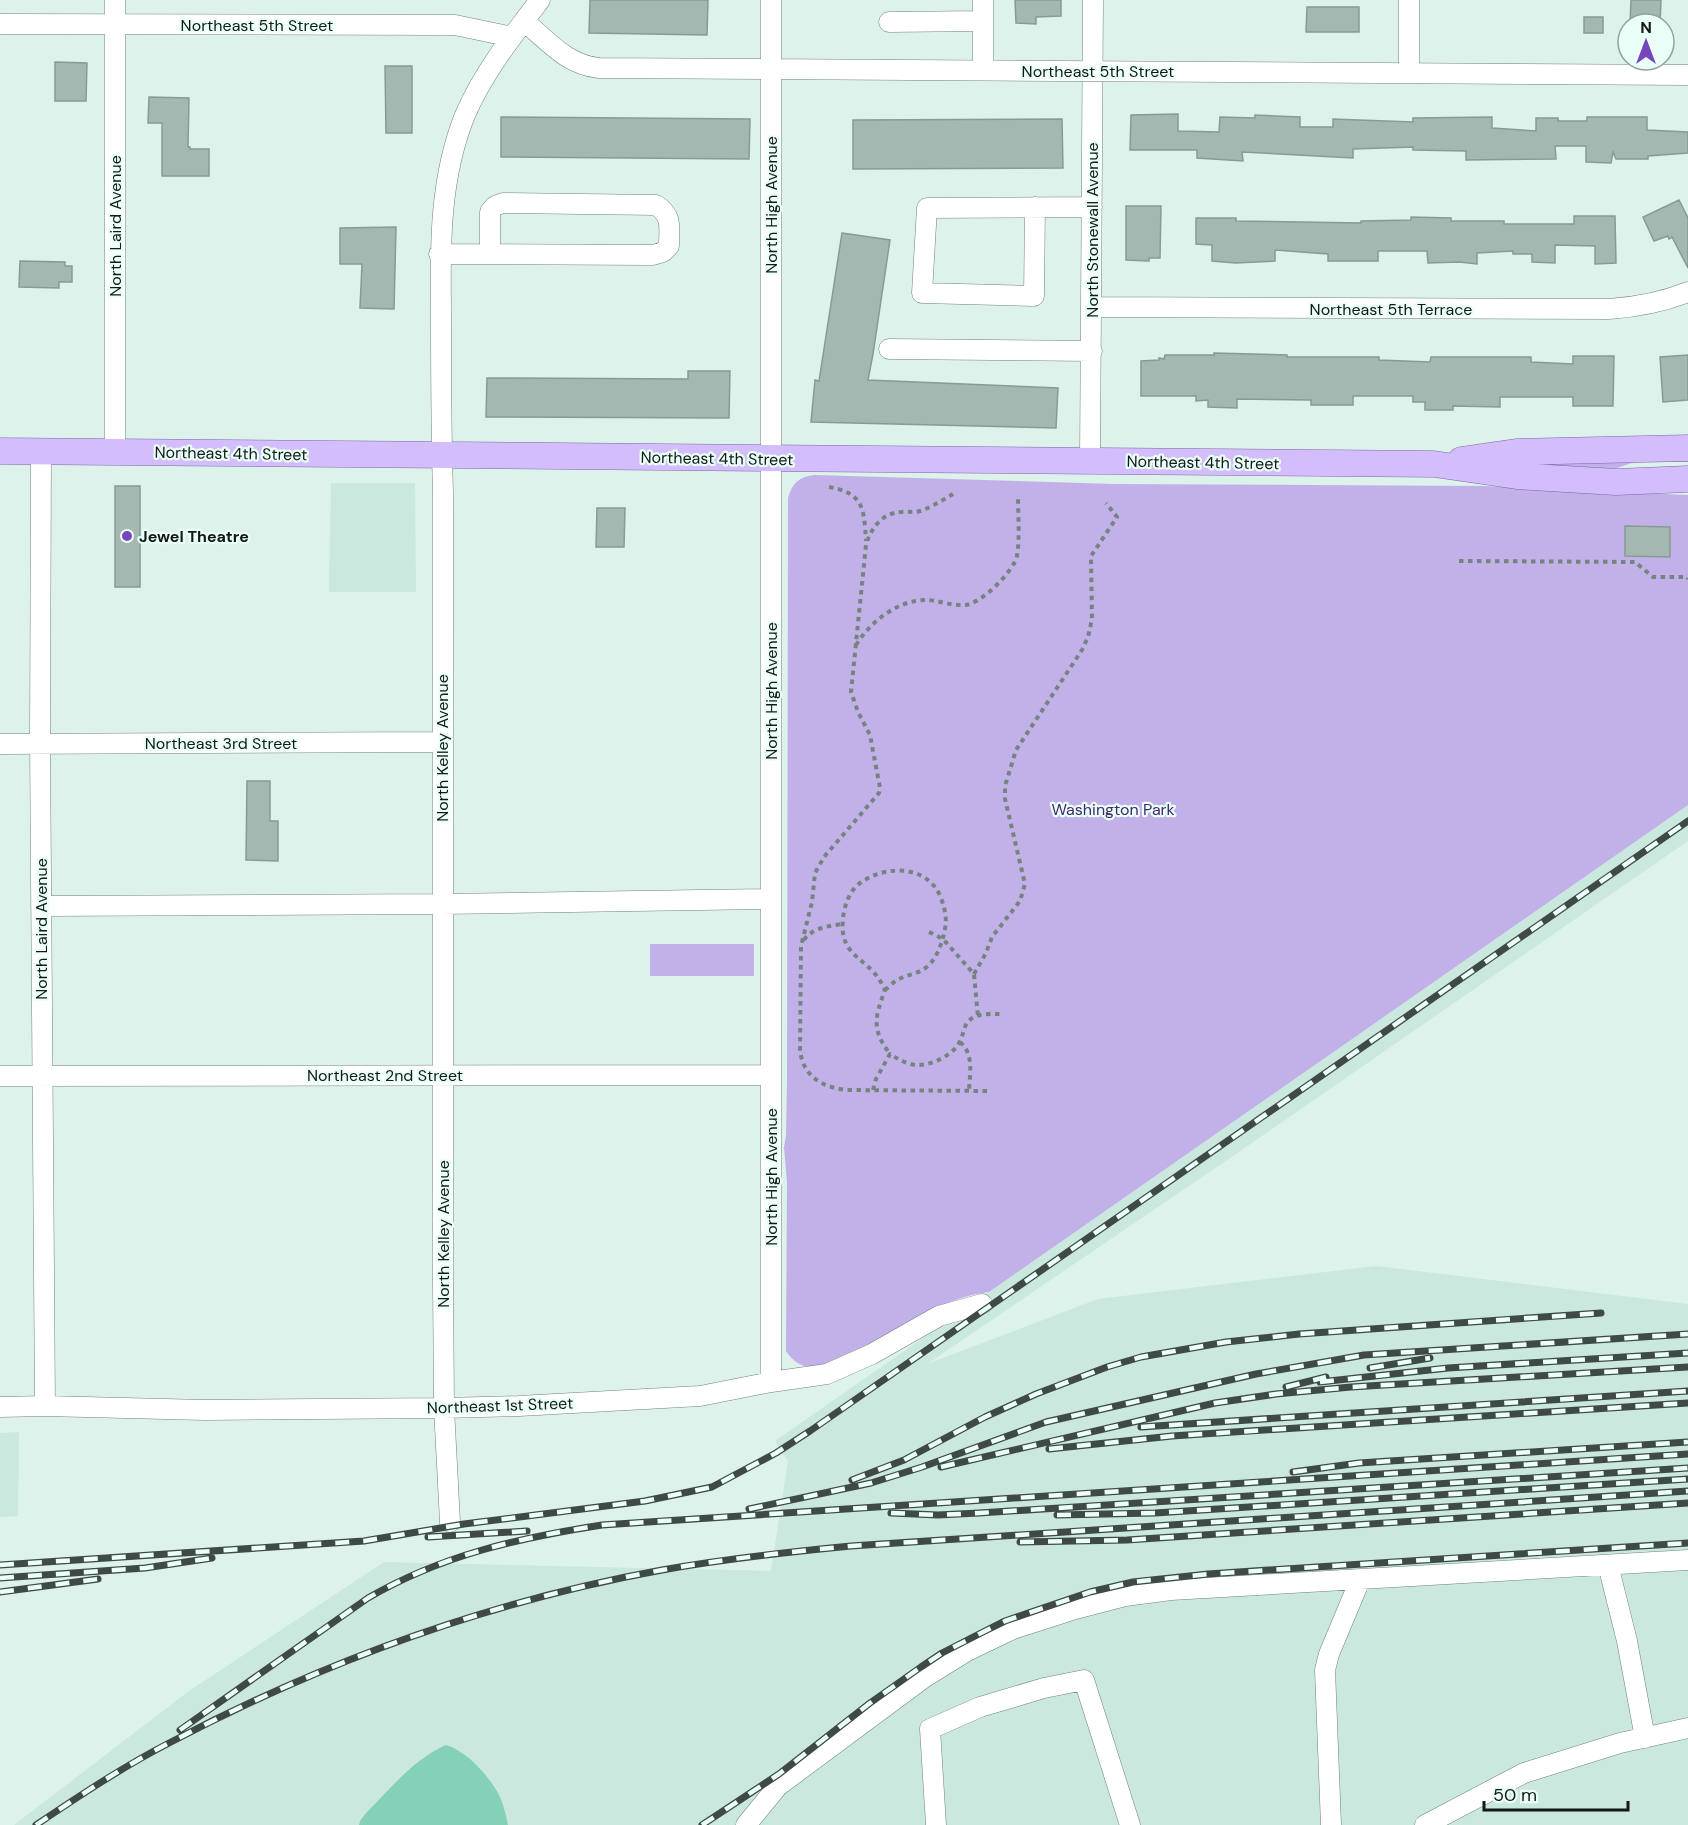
<svg xmlns="http://www.w3.org/2000/svg" width="1688" height="1825" font-family="'DM Sans',sans-serif">
<style>
.built{fill:#cae8de}
.green{fill:#c2b1e9}
.water{fill:#84d0b8}
.building{fill:#a4b8b1;stroke:#879b93;stroke-width:1.5}
.lines{fill:none;stroke-linecap:round;stroke-linejoin:round}
.minor-casing{stroke:#6f837c;stroke-width:21}
.major-casing{stroke:#7c67aa;stroke-width:27}
.path{stroke:#76847f;stroke-width:4;stroke-dasharray:4.5 4.5;stroke-linecap:butt}
.minor{stroke:#fff;stroke-width:20}
.major{stroke:#d3bdfb;stroke-width:26}
.rail-casing{stroke:#3f4946;stroke-width:7}
.rail{stroke:#e9fff7;stroke-width:4.5;stroke-dasharray:14;stroke-linecap:butt}
.poi-dot{fill:#7646bd;stroke:#e9fff7;stroke-width:2}
.labels{text-anchor:middle;stroke-width:4.5;stroke-linejoin:round;paint-order:stroke}
.street-label{font-size:16px;fill:#121917;stroke:#e9fff7}
.poi-label{font-size:16px;font-weight:bold;fill:#121917;stroke:#e9fff7;text-anchor:start}
.park-label{font-size:16px;fill:#43286c;stroke:#e9fff7}
</style>
<rect width="100%" height="100%" fill="#dcf2ea"/>
<!-- built -->
<path class="built" d="M331,483H415L416,592H329Z
M1688,805V841L1236,1154L927,1364L1098,1299L1376,1266L1688,1304V1825H14L189,1691L384,1562L771,1571L788,1461L775,1441Z
M19,1432L18,1516L0,1517V1433Z"/>
<!-- green -->
<path class="green" d="M1688,456V462H1635L1617,468L1602,470L1517,466V462Z
M815,475L1114,484L1483,486L1688,495V805L989,1292C946,1297 909,1323 872,1343C855,1353 832,1368 812,1367C800,1367 792,1360 786,1351L787,1182L784,1147L786,1136L787,1082L788,498C792,483 800,476 815,475Z
M650,944H754V976H650Z"/>
<!-- water -->
<path class="water" d="M446,1745C467,1751 491,1778 500,1797C504,1806 506,1816 508,1825H359L360,1821L367,1812C391,1788 414,1759 446,1745Z"/>
<!-- building -->
<path class="building" d="M590,0H708L707,35L589,33Z
M1015,0H1061V16L1036,17V24L1016,23Z
M1631,0H1661L1660,24H1630Z
M1307,7H1359V32H1306Z
M1584,17H1603V33H1584Z
M55,62L87,63L86,101H55Z
M385,66H412V133H386Z
M149,97L189,98L188,147H190V149H209V176H162V123H148Z
M1178,114V131L1219,132L1220,117L1255,118V115L1300,117V127H1333V119L1413,122V118L1492,117V128L1536,131V118H1558V121H1587V117H1647V130L1688,132V153L1648,156V159H1616L1613,152L1611,163L1586,162V146H1555L1556,159L1466,160V151L1413,150V147L1353,149V158L1242,152L1243,161L1197,158V150H1130L1131,115Z
M501,117L750,119L749,159L501,157Z
M1062,119L1063,168L853,169V120Z
M1679,200L1688,218V268L1672,237L1669,239L1668,236L1654,241L1643,217Z
M1126,206H1161L1160,258H1149V261L1126,260Z
M1574,216H1615L1616,263L1595,264V246L1555,245V263L1532,262V254H1513V251L1477,253V264L1459,262L1428,263L1427,251H1378V261H1328V254L1275,250V261L1236,263L1212,261V245L1196,244V218H1236V221L1361,223V221L1411,220V217L1451,218V221H1504V224H1574Z
M396,227L394,309L360,308L362,264H340V228Z
M842,233L890,240L873,354L868,380L1058,388L1056,428L811,422L815,380L819,381Z
M20,261L65,262V266H72V282H59V288L19,287Z
M1214,353L1287,355V357H1379V360L1430,362L1431,357H1531V362L1573,364V356H1614L1613,406H1573V397H1500V407L1453,406V410H1425V402H1413V396H1353V405H1311V400L1237,399V408L1208,407V400L1196,401V396H1141V361L1159,360V358L1164,359L1165,355H1214Z
M1688,355V400L1663,402L1660,357Z
M688,371H730L729,418L486,417L487,378L688,379Z
M115,486H140V587H115Z
M597,508H625L624,547H596Z
M1625,526L1670,527V557L1625,556Z
M247,781H270V821H278V861L246,860Z"/>
<g class="lines">
<!-- minor casing -->
<g class="minor-casing">
<path id="minor" d="M524,21C548,41 567,65 599,68L1688,75
M889,22L983,21
M0,24L455,25L512,37
M983,70V0
M1409,73V0
M1035,207L1034,296L922,293L927,208L1092,207
M439,254L653,255L663,252L669,246C669,227 673,216 656,205L503,203L495,206L490,212V254
M1092,307L1609,309C1637,307 1663,302 1688,292
M889,349L1092,351
M41,451L40,743L45,1406
M115,452V0
M1090,460L1093,0
M0,744L442,742
M41,906L442,904L771,899
M0,1076L771,1075
M771,1382V0
M0,1407L45,1406L205,1410L444,1408L519,1406L700,1396L771,1382L827,1374L872,1354L939,1316L982,1304
M450,1522L444,1408L443,1282V492C441,431 441,370 441,309C440,243 440,177 465,115C483,73 513,35 540,0
M1608,1565L1627,1641L1645,1738
M746,1825L778,1786L925,1677L967,1651L1013,1629L1075,1609L1125,1596L1171,1590L1688,1560
M936,1825L930,1729L980,1707L1044,1688L1084,1680L1130,1825
M1331,1825L1325,1670L1329,1654L1360,1580
M1425,1825L1524,1773L1620,1743L1688,1728"/>
</g>
<!-- major casing -->
<g class="major-casing">
<path id="major" d="M0,451L1434,464L1517,476L1616,482L1688,479
M1461,460L1516,452L1688,448"/>
</g>
<!-- path -->
<path class="path" d="M829,487C864,493 864,509 866,541
M953,494C943,500 932,507 920,511C914,513 908,511 901,512C882,513 871,528 866,545L851,692L858,712L870,735L880,788L879,793L824,857L815,873L812,902L801,946L800,1049C802,1075 821,1087 846,1090L988,1091
M1459,561L1635,562L1653,577H1687L1688,579
M856,645C871,621 899,599 928,600C941,601 952,606 965,605C981,604 1014,571 1017,556C1020,536 1018,515 1018,495
M929,932L943,939L974,974L978,1017
M804,940C812,928 828,926 842,924
M974,974L986,953L992,937L1020,901L1025,884L1005,799V786L1016,750L1082,650L1088,637L1092,619L1091,556L1117,517L1106,503
M885,990C889,987 894,981 899,979C909,974 919,974 928,966C938,956 942,943 945,929C947,918 945,909 941,898C928,865 887,864 860,883C846,893 841,917 843,933C846,954 864,960 876,975C880,979 882,985 885,990C875,1017 871,1029 890,1054
M960,1042C974,1054 970,1073 969,1090
M873,1090L876,1079L890,1054C898,1059 906,1064 916,1065C931,1066 954,1055 960,1041C965,1031 963,1023 974,1017C983,1013 993,1014 1002,1014"/>
<!-- minor -->
<use href="#minor" class="minor"/>
<!-- major -->
<use href="#major" class="major"/>
<!-- rail casing -->
<g class="rail-casing">
<path id="rail" d="M1370,1368L1430,1358
M1320,1382L1448,1368L1688,1353
M1286,1387L1326,1377
M1141,1427L1688,1391
M1049,1449L1172,1436L1688,1403
M941,1467L1215,1403L1276,1394L1351,1387L1688,1367
M1293,1472L1359,1463L1688,1442
M852,1480L904,1460L985,1417L1036,1394L1107,1367L1141,1357L1226,1342L1299,1334L1601,1313
M749,1509L871,1483L922,1467L1046,1422L1256,1374L1364,1355L1688,1334
M891,1513L938,1515L979,1513L1688,1468
M1057,1515L1155,1513L1688,1479
M428,1537L527,1531
M1020,1542L1127,1540L1688,1503
M0,1565L364,1541L464,1524L645,1501L712,1487L776,1453L810,1431L1688,821
M0,1578L145,1568L212,1558
M0,1592L98,1579
M180,1730L368,1598C442,1555 518,1538 602,1525L1688,1454
M36,1825C79,1796 124,1766 171,1742C325,1661 491,1601 662,1570C724,1559 788,1552 851,1546L1688,1491
M702,1825L779,1774L870,1703L921,1667L942,1653L985,1631L1005,1621L1090,1592L1133,1582L1208,1574L1688,1543"/>
</g>
<!-- rail -->
<use href="#rail" class="rail"/>
</g>
<!-- markers -->
<circle class="poi-dot" cx="127" cy="536" r="6"/>
<g class="labels">
<!-- street labels -->
<g class="street-label">
<text x="257" y="31">Northeast 5th Street</text>
<text x="1098" y="77">Northeast 5th Street</text>
<text transform="translate(771 205) rotate(-90)" y="6">North High Avenue</text>
<text transform="translate(115 226) rotate(-90)" y="6">North Laird Avenue</text>
<text transform="translate(1092 230) rotate(-90)" y="6">North Stonewall Avenue</text>
<text x="1391" y="315">Northeast 5th Terrace</text>
<text transform="translate(231 453) rotate(1)" y="6">Northeast 4th Street</text>
<text transform="translate(717 458) rotate(1)" y="6">Northeast 4th Street</text>
<text transform="translate(1203 462) rotate(1)" y="6">Northeast 4th Street</text>
<text transform="translate(771 691) rotate(-90)" y="6">North High Avenue</text>
<text x="221" y="749">Northeast 3rd Street</text>
<text transform="translate(442 748) rotate(-90)" y="6">North Kelley Avenue</text>
<text transform="translate(41 929) rotate(-90)" y="6">North Laird Avenue</text>
<text x="385" y="1081">Northeast 2nd Street</text>
<text transform="translate(771 1177) rotate(-90)" y="6">North High Avenue</text>
<text transform="translate(443 1234) rotate(-90)" y="6">North Kelley Avenue</text>
<text transform="translate(500 1405) rotate(-2)" y="6">Northeast 1st Street</text>
</g>
<!-- poi labels -->
<g class="poi-label">
<text x="139" y="542">Jewel Theatre</text>
</g>
<!-- park labels -->
<g class="park-label">
<text x="1113" y="815">Washington Park</text>
</g>
</g>
<!-- north arrow -->
<g transform="translate(1646 42)"><circle r="28" fill="#e9fff7" stroke="#93a39d" stroke-width="1.5"/>
<path d="M0-4.5L10 22L0 15L-10 22Z" fill="#7646bd"/>
<text y="-9" font-size="16" font-weight="bold" text-anchor="middle" fill="#121917">N</text>
</g>
<!-- scale -->
<path d="M1484 1801v9h144v-9" fill="none" stroke="#121917" stroke-width="3"/>
<text x="1493" y="1801" font-size="18" fill="#121917" stroke="#e9fff7" stroke-width="4.5" paint-order="stroke">50 m</text>
</svg>
